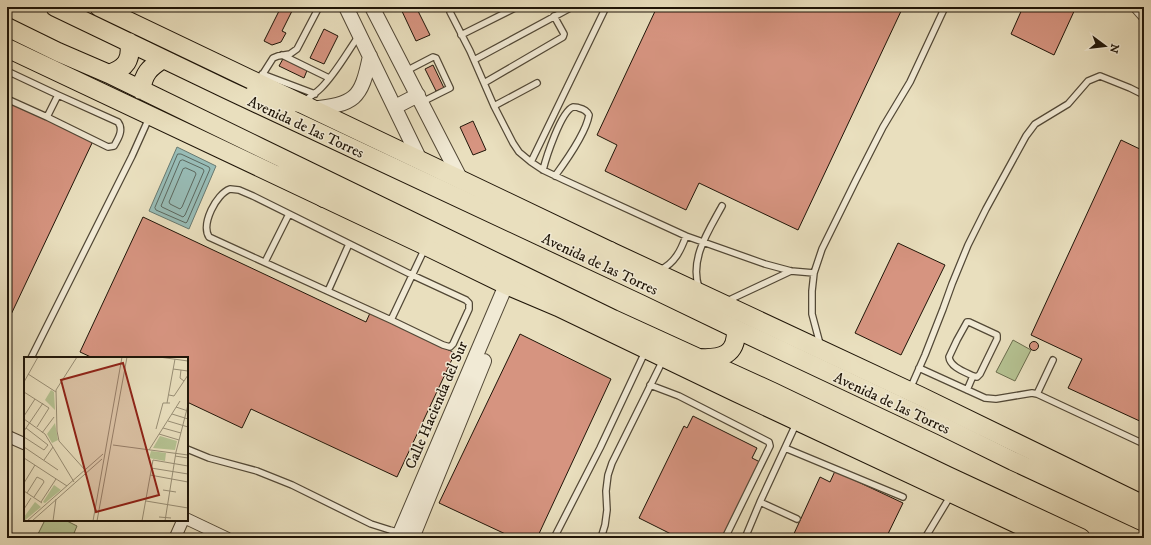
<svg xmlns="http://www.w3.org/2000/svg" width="1151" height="545" font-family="'IM FELL DW Pica',serif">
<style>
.green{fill:#b5c292;stroke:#6a6c4d}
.water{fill:#98bcb6;stroke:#687970}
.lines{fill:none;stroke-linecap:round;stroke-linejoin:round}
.shore{stroke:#5c685f;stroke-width:1}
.building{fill:#d69480;stroke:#1f1508}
.service-casing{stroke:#524836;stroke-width:8}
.minor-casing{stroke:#524836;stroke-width:13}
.tertiary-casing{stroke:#524836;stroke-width:16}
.primary-casing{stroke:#1f1508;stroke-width:20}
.trunk-casing{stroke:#1f1508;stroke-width:20}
.service{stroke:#f1ead5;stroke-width:5.5}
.minor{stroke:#f1ead5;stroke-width:11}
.tertiary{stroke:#f1ead5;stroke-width:14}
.primary{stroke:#e9dfbe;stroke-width:18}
.trunk{stroke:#e9dfbe;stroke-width:18}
.labels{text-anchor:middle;stroke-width:3;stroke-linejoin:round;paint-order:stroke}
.street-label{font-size:15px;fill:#1f1508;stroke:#f1ead5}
.inset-road{fill:none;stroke:#988e75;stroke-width:1}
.view{fill:#8f2418;fill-opacity:0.15;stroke:#8f2418;stroke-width:2}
.inset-edge{fill:none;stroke:#1f1508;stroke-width:2}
</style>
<rect width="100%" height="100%" fill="#e9dfbe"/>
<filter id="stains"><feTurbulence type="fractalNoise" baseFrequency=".005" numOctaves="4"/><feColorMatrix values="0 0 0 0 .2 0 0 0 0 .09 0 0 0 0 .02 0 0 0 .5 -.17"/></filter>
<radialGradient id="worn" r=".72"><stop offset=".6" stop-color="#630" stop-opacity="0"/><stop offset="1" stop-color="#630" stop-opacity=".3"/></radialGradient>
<!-- green -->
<path class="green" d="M1013,340L1031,350L1015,381L996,372Z
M45,520H65L77,526L72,538H36Z"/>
<!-- water -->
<path class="water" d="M177,147L216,166L189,229L149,211Z"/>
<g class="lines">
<!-- shore -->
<path class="shore" d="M178,154H181L209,167L210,169L187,222L186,223L156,210L155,208Z
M183,160L203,169L204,171L185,215L183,217L162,207L161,206L180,161Z
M186,168L195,172L196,174L182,207L180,209L170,204L169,202L183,169Z"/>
</g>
<!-- building -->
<path class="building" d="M281,7H294L282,31L286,33L281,42L272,45L264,41Z
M295,7H313L301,10Z
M400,7H416L430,35L416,41Z
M657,7H903L798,230L699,183L686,210L605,171L617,145L597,135Z
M1023,7H1076L1054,55L1011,34Z
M324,29L338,36L324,64L310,58Z
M284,57L308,68L304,78L279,66Z
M433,65L444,88L436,91L425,69Z
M7,101L93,141L7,323Z
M473,121L486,150L473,155L460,127Z
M1121,140L1144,151V423L1068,388L1082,359L1031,335Z
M143,217L366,322L370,313L455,353L397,477L251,409L242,428L187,402V358H93L80,352Z
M898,243L945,265L901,355L855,333Z
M520,334L611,379L537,538H514L439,503Z
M1029.5 346a4.5 4.5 0 1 1 9 0a4.5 4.5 0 1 1-9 0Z
M693,416L757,448L752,458L760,462L723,538H679L639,518L684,426L687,428Z
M835,471L903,503L886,538H792L820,477L830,482Z"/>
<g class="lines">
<!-- service casing -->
<g class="service-casing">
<path id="service" d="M455,7L451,9L450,12L470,51L494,106L513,143L519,152L531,162L543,170L564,180L686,236L765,264L791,271L814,273L822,249L856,180L883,127L910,82L945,7
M461,35L517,7
M282,55L329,78
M474,60L572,7
M7,71L58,95L118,122C124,130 118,139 114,146L108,147L47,117L7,99
M406,71L433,57L436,58L450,88L422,102
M262,74L315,94
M259,80L273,58L278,56L290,54L297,49L319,7
M484,83L563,37L564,34L554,16
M304,101C310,97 316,93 321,88C336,73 346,54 358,37
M494,106L537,83
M47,117L58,95
M531,162L606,7
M543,170C546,158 561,111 573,107C575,107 578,107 579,108C584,109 587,111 589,115C586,133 566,161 555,176
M230,189L239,190L253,196L412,275L466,300L469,303V309L453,344L450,347L443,345L391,320L209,237C201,224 216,194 230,189Z
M265,262L289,214
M660,270C675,263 681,250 686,236
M814,273L812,291V314L820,344
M699,288C689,259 709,230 722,206
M328,291L349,244
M727,301L791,271
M391,320L425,248
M967,322H969L997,335V339L980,374L977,377L973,376C965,372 950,367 949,357L957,340Z
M31,358L132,156L149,118
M919,368L985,398L996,399L1032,393L1037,394L1144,444
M650,385L679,396L769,442L770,446L725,538
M910,389L925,355L943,309L952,284L968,245L986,209L1026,136L1035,124L1068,104L1088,81L1100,76L1130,88L1144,95
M967,390L973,376
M1037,394L1053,360
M785,448L903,497
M187,449L209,458L257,471L292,485L371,524L390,530L401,533
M760,502L797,519
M554,538L600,448L645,352
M601,538L605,525L607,510L606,491L608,475L612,463L663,360
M745,538L760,502L796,424
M925,538L951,495"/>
</g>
<!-- minor casing -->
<g class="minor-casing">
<path id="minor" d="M1136,7L1144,16
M7,436L25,444
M187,519L227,538
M175,538L183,520"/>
</g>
<!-- tertiary casing -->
<g class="tertiary-casing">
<path id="tertiary" d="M346,7L420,160
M372,7L461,180
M395,107L418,95
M311,109C355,104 361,100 370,56
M398,538L506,285
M412,538L484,361"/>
</g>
<!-- primary casing -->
<g class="primary-casing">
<path id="primary" d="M99,7L610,251L920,396L1144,505
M7,48L426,246L506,285L558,307L735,392L1047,538"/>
</g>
<!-- trunk casing -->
<g class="trunk-casing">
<path id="trunk" d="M55,7L228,90L649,287L736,329L942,426L1013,461L1144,522
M7,27L58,52L109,74L259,147L613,319L773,392L948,476L1081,538
M109,74C126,68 132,60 129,42
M141,90C144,73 149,68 163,59
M253,95L300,103
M287,168L324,198
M610,251L635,274
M700,358C722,359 737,355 736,329
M1038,462L1094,481"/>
</g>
<!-- service -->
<use href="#service" class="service"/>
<!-- minor -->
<use href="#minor" class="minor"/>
<!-- tertiary -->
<use href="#tertiary" class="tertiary"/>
<!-- primary -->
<use href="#primary" class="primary"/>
<!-- trunk -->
<use href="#trunk" class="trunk"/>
</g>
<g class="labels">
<!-- street labels -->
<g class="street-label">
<text transform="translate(306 127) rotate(25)" y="5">Avenida de las Torres</text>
<text transform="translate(600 264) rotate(25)" y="5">Avenida de las Torres</text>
<text transform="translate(892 403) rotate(25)" y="5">Avenida de las Torres</text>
<text transform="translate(436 405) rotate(-67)" y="5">Calle Hacienda del Sur</text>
</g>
</g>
<!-- overview -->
<g transform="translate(24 357)">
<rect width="164" height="164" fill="#e9dfbe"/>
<path d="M27,33L30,35L31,53L21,43ZM31,66L34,83L28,86L23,77ZM136,79L153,84L151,93L129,91ZM127,94L142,96L141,104L125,101ZM30,128L37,133L21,146L19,145ZM11,145L17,150L0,164V160Z" fill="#b5c292"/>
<path class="inset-road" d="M53,0L32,33L33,74L35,84L61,113M135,0L164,4M149,12L164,14M157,13L156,21L160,24M4,17L32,35M0,25L14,0M0,35L25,51L13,70M145,38L150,39L164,18M143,46L151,2M152,50L164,54M148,57L164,62M0,59L11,42M0,62L21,77L50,125M144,64L164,70M139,71L157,76M132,72L139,46H146M0,74L19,46M18,76L30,60M135,77L155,83M0,80L20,93L24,88L2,71M89,88L164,98M0,90L34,113M125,93L156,44M151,99L164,101M0,101L43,129M20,103L29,90M127,111L164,117M126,118L164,125M0,126L11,108M139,133L152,135M0,134L18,146M3,136L13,120L19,123L20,125L10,140M122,144L164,151M17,145L32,122M0,152L7,141M135,160L147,161M3,164L79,97M8,164L78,102M29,164L32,142M69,164L98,0M73,164L103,0M118,164L129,103L164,109M141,164L152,95L164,48"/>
<path class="view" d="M99,6L135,138L72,155L37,23Z"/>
<rect width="164" height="164" class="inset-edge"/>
</g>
<!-- margin -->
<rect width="1151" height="545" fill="none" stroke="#e9dfbe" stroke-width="24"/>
<rect x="8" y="8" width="1135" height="529" fill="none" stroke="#1f1508" stroke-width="2"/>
<rect x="12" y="12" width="1127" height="521" fill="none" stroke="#1f1508"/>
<!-- north arrow -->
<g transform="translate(1105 46) rotate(105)" stroke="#f1ead5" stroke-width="3" paint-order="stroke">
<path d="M0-3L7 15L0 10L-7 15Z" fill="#1f1508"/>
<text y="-6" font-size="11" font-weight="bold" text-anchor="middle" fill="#1f1508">N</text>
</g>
<rect width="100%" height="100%" filter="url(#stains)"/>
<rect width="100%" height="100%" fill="url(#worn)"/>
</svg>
